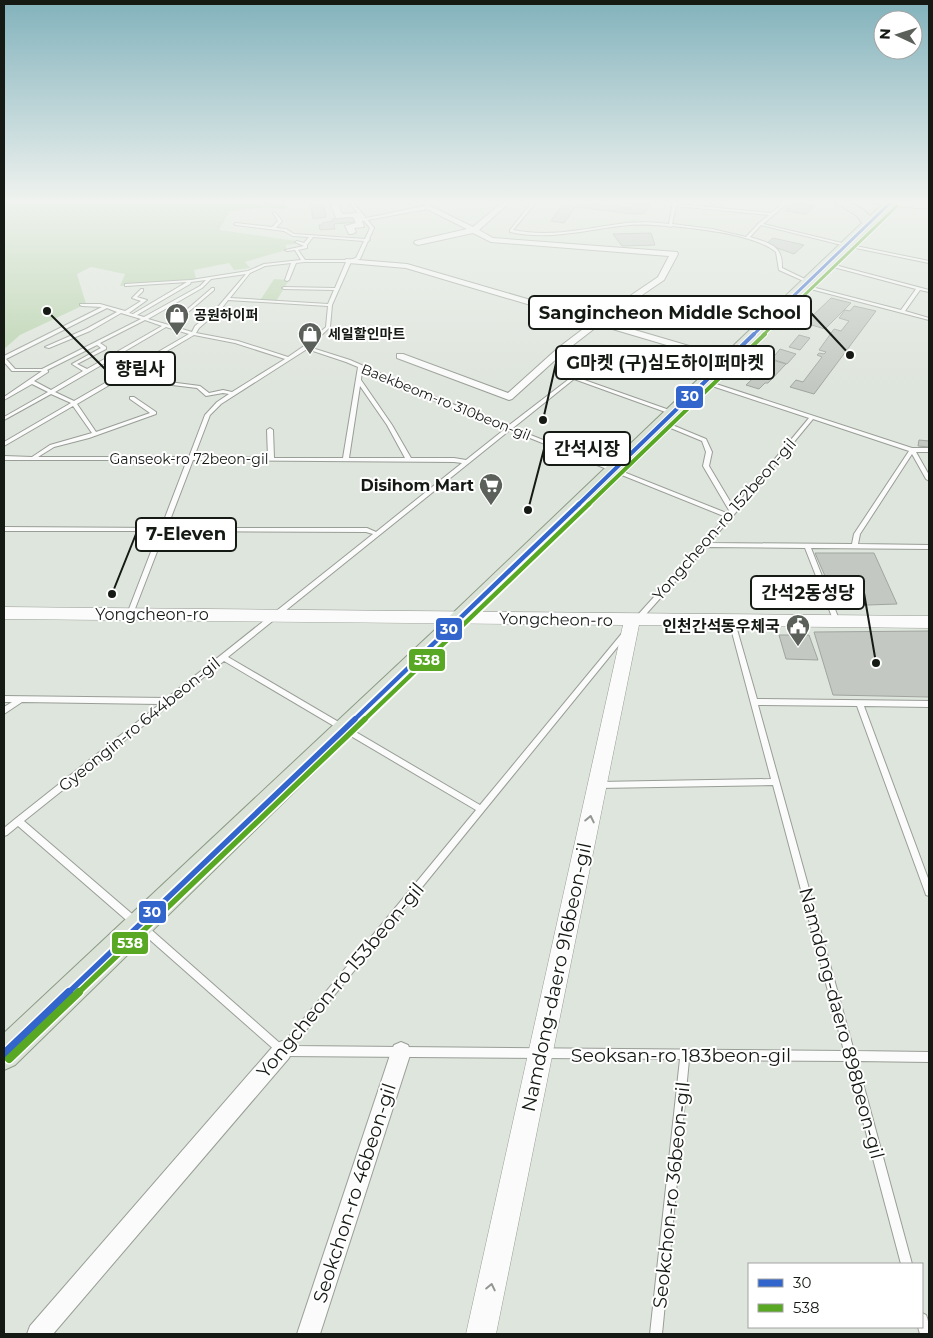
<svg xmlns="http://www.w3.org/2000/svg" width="933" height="1338" font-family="Montserrat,'Noto Sans KR',sans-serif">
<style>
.green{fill:#b9d3ae}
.building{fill:#c3c8c2;stroke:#a0a69f}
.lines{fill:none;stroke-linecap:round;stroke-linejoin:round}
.service-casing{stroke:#999e97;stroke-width:2}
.minor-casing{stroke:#999e97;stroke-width:2}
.tertiary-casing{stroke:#999e97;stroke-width:1}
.secondary-casing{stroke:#999e97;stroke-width:2}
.primary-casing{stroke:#8d9b87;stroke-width:2}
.service{fill:#fafbfa;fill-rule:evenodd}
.minor{fill:#fafbfa;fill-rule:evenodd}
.tertiary{fill:#fafbfa;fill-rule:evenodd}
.secondary{fill:#ebeee9;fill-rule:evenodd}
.primary{fill:#dbe2d8;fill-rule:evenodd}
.bus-1-far4-casing{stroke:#fff;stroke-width:5}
.bus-1-far3-casing{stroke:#fff;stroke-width:6}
.bus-1-far2-casing{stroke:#fff;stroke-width:8}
.bus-1-far1-casing{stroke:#fff;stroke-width:9}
.bus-1-casing{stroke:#fff;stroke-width:11}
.bus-2-far4-casing{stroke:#fff;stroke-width:5}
.bus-2-far3-casing{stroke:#fff;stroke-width:6}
.bus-2-far2-casing{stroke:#fff;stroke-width:8}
.bus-2-far1-casing{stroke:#fff;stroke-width:9}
.bus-2-casing{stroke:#fff;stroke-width:11}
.bus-1-far4{stroke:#36c;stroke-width:3}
.bus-1-far3{stroke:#36c;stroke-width:4}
.bus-1-far2{stroke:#36c;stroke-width:4.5}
.bus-1-far1{stroke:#36c;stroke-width:5.5}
.bus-1{stroke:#36c;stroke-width:8}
.bus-2-far4{stroke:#58a824;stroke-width:3}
.bus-2-far3{stroke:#58a824;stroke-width:4}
.bus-2-far2{stroke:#58a824;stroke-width:4.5}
.bus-2-far1{stroke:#58a824;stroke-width:5.5}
.bus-2{stroke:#58a824;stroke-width:8}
.oneway{stroke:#939692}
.labels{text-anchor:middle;stroke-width:4;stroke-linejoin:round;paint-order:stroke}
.far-poi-label{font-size:14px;font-weight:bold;fill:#151a14;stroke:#fff;text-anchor:start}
.far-street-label{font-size:14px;fill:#151a14;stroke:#fff}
.poi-label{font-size:16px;font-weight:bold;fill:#151a14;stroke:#fff;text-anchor:end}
.street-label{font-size:16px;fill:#151a14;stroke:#fff}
.near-street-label{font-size:19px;fill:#151a14;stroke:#fff}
.leader{fill:none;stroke:#151a14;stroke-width:2}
.callout-dot{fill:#151a14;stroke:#fff;stroke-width:2}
.callout{fill:#fff;stroke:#151a14;stroke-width:2}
.callout-label{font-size:18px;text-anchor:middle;font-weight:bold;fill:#151a14}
.line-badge{stroke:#fff;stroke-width:2}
.badge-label{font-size:14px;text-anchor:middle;font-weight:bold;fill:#fff}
</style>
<rect width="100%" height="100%" fill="#dee5dc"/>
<!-- green -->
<path class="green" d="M4,201H285V210L267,207L230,211L219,230L296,241L298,243L286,245V250L245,262L250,268L234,270L229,263L194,270L196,279L172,283L120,286L125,274L91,267L77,274L86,304L20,335L4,349Z
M274,279L289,280L275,303L259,302Z"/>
<!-- building -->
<path class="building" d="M310,201H323L326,217L313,219Z
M579,202L632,208L635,202L650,204L645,213L633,214L576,207Z
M795,203H806L815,206L806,214L785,211Z
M562,205L575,207L564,223L551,221Z
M355,217L357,222L334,224L335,229L320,230L319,225H322V223L333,221L332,219Z
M651,233L655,245L622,246L613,234Z
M773,238L804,245L794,254L766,244Z
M831,298L851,303L825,329L805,323Z
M854,306L876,311L814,394L790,387L796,380L803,382L822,357L817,355L819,353L824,354L826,352L819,350L834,329L841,331L849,321L839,318L845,310L850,311Z
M799,335L810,338L800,350L789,347Z
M780,349L796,354L787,364L772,359Z
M772,360L786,364L768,383H765L759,389L746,385Z
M919,440L929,441V447L918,446Z
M815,553H874L897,604L838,606Z
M929,631V697L833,695L814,632Z
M779,635H809L818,660L786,659Z"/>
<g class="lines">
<!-- service casing -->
<g class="service-casing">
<path id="service" d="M348,201H352L374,228L369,239L370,240L368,241L360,259L351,262L332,305L330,327L309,347L350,360L437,398L508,426L573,376L675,412V414H671L574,379L513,428L729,514L730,512L703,466L706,452L702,441L661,424V422H665L706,439L712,452L709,466L734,508L809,418L703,383V381H707L912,448H929V452H916L929,475V481L926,479L912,454L860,534L858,544L929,545V549L811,548L840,622L837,624L834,622L805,548L706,547L639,622H637L634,620L635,618L726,517L510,430L228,657L480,805L623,632H625L628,634L293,1046L844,1051L773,785L598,788L595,787L594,785L595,783L598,782L771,779L729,621L732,619H734L757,699L929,701V707L864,706L929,881V896L926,895L925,892L857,706L758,705L854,1051L929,1052V1062L857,1061L912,1264H901L847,1061L689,1060L662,1334H650L680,1059L283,1056L277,1052L141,932L140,929L141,926L144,925L147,926L282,1045L476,810L224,661L24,821L138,919L139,922L138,925L135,926L132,925L18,826L7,835L4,836V828L15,819L160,704L22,702L4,714V707L12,702H4V696L167,698L373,534L366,532L165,531L133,614L130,616H128L127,614L159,531H4V527L161,528L187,460H4V456L32,457L50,445L92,433L73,406L4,446V442L71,403L51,394L4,420V417L48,392L32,384L4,400V397L42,371H12L4,362V356L102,307L82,306L80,305V304H100L125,311L141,301L132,298L141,289H143V291L137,297L147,300L129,313L133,314L187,282L126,286H125V284L191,280L248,271L264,264L301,260L295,250L287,251L285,250L304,246L295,242L297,241L304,243L309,237L293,236L284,231L236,225L234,224L235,223L272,227L278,221L273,213L275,212L282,221L276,228L286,229L294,234L365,239L370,228ZM313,237L364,241L356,258L349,260H305L298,250L307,248V245ZM304,262H346L335,288L284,287L282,288L284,289L334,290L328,304L230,298L250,273L265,266L291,263L285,280L287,281L289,280L296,263ZM246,274L217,308L195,326L192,332L172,326L214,290V288H212L169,325L148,319L202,288L211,279ZM206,280L200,286L144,317L137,315L190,284L191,282ZM228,300L328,306L326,327L304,346L288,357L238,341L196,333L199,328L220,310L251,315L253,314L251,313L222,308ZM107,308L117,312L86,329L45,347L49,348L90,331L121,313L141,319L42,369H15L6,359ZM145,320L162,326L87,369L77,364L106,349V347L100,343ZM166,327L189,334L127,370L117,366L129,358L120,354ZM194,335L235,343L285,359L232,392L223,390L209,393L200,386L169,382L171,377V376L138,368ZM97,345L101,348L72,364L83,371L51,390L34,381L48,372V371L47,370ZM307,349L346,362L358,367L343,458H274L273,430L270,428L267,430L268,458L194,457L210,415L221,404ZM117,356L123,358L111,366L124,372L74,401L55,392ZM362,369L433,400L505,429L466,460L454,458H411L392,425L361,380ZM135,370L166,378L164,383V384L197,388L206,396L223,393L229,394L217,402L205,415L189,457H38L54,447L89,438L156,414V412L134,397H130V399L150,413L96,432L77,404ZM360,386L387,425L405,458H349ZM813,419L909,451L854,534L852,544L709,543L732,517ZM193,460L454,462L462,463L376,532L367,528H167Z
M533,201H537L513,230C551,238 588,228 626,223C640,222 654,222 669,224L673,202L675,201L677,202L676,204L771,213L786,201H790L763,224L846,244L929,261V263L846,246L761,225L750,237C759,240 774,243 779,252C782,257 782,263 782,268L809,281L810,282L808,283L779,270L776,252C754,234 700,229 672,226L670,227L668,226C655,225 642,224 629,225C588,229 551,241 510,232V230ZM676,206L769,215L759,223L746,237L712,229L672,224Z
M827,263L929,290V292L920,290L905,311L929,318V320L803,287L802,286L804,285L901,310L916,289L826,265L825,264Z
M922,1313L926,1315C929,1322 929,1327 929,1334H920L918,1327H922Z"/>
</g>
<!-- minor casing -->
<g class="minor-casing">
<path id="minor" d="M330,201H337L342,214L359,213L362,219L428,205L473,227L504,201H511L479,230L493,238L677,252L678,254L664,280L604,321L730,358L732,360L730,362H724L599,325L564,352L512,399L509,400L397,358V354H403L508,393L558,348L591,323L406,268L349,263L345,261L346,259L407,264L596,319L658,277L669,256L491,242L473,233L418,245L414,243L415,241L467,229L427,209L362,221L364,227L354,228L356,232L352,234H349L345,226L356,223L353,217L336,218Z
M282,1041L289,1044L292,1051L289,1058L53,1334H27L30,1326L275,1044Z
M401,1042L408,1045L411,1052L320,1334H297L391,1052L394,1045Z"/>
</g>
<!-- tertiary casing -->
<g class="tertiary-casing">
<path id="tertiary" d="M4,607L929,616V628L639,625L496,1334H466L623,625L4,619Z"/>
</g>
<!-- secondary casing -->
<g class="secondary-casing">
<path id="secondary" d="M870,201L929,203V209L875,204Z"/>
</g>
<!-- primary casing -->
<g class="primary-casing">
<path id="primary" d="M833,201C847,200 860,205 870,216L886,201H898L15,1065L4,1070V1033L454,612L862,223L857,216Z"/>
</g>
<!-- service -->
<use href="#service" class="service"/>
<!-- minor -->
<use href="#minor" class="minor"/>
<!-- tertiary -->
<use href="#tertiary" class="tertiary"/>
<!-- secondary -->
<use href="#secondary" class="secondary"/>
<!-- primary -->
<use href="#primary" class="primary"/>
<!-- bus-1-far4 casing -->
<g class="bus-1-far4-casing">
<path id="bus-1-far4" d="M753,335L891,202"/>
</g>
<!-- bus-1-far3 casing -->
<g class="bus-1-far3-casing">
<path id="bus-1-far3" d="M578,505L754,334"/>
</g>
<!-- bus-1-far2 casing -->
<g class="bus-1-far2-casing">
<path id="bus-1-far2" d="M354,720L579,504"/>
</g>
<!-- bus-1-far1 casing -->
<g class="bus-1-far1-casing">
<path id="bus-1-far1" d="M68,993L355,719"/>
</g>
<!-- bus-1 casing -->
<g class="bus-1-casing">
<path id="bus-1" d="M4,1054L69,992"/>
</g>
<!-- bus-2-far4 casing -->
<g class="bus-2-far4-casing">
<path id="bus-2-far4" d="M763,335L897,206"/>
</g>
<!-- bus-2-far3 casing -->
<g class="bus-2-far3-casing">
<path id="bus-2-far3" d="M588,505L765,334"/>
</g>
<!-- bus-2-far2 casing -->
<g class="bus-2-far2-casing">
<path id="bus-2-far2" d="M364,720L589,504"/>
</g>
<!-- bus-2-far1 casing -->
<g class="bus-2-far1-casing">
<path id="bus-2-far1" d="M78,993L365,719"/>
</g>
<!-- bus-2 casing -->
<g class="bus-2-casing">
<path id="bus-2" d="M9,1059L79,992"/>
</g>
<!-- bus-1-far4 -->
<use href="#bus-1-far4" class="bus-1-far4"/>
<!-- bus-1-far3 -->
<use href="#bus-1-far3" class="bus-1-far3"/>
<!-- bus-1-far2 -->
<use href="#bus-1-far2" class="bus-1-far2"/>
<!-- bus-1-far1 -->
<use href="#bus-1-far1" class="bus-1-far1"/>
<!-- bus-1 -->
<use href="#bus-1" class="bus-1"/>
<!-- bus-2-far4 -->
<use href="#bus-2-far4" class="bus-2-far4"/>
<!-- bus-2-far3 -->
<use href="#bus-2-far3" class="bus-2-far3"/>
<!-- bus-2-far2 -->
<use href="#bus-2-far2" class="bus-2-far2"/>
<!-- bus-2-far1 -->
<use href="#bus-2-far1" class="bus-2-far1"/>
<!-- bus-2 -->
<use href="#bus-2" class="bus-2"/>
</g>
<!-- one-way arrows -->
<defs><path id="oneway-chevron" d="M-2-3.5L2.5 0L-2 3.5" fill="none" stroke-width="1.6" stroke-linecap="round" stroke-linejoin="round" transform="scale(1.25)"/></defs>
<g class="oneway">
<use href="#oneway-chevron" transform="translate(590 819) rotate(-78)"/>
<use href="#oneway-chevron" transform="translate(491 1287) rotate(-78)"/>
</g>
<!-- sky -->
<linearGradient id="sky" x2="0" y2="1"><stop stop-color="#82b2bc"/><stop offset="0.52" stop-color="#f0f3ef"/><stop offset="1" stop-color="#f0f3ef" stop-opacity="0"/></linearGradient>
<rect width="933" height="388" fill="url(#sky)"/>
<!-- icons -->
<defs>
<g id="shop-pin" transform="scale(1.25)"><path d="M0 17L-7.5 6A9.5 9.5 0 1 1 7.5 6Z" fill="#5b615a" stroke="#fff"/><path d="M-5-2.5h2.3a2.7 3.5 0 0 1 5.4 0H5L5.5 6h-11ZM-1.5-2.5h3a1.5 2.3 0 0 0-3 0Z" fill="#fff"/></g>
<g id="supermarket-pin" transform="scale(1.25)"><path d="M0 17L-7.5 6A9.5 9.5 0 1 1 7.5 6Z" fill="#5b615a" stroke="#fff"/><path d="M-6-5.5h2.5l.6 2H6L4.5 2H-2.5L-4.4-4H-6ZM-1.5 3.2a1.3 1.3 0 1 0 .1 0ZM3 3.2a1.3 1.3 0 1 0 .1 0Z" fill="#fff"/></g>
<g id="civic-pin" transform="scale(1.25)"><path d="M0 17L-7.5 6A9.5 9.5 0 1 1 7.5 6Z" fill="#5b615a" stroke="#fff"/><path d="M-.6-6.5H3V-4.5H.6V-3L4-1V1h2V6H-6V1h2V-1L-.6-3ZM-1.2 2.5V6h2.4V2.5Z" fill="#fff"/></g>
</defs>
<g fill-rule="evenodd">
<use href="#shop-pin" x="177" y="315"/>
<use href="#shop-pin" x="310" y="334"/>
<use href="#supermarket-pin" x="491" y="485"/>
<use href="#civic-pin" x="798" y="626"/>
</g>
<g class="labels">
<!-- far-poi labels -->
<g class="far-poi-label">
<text x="194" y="320">공원하이퍼</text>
<text x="328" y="339">세일할인마트</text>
</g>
<!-- far-street labels -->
<g class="far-street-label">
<text transform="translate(446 402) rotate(22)" y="5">Baekbeom-ro 310beon-gil</text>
<text x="189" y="464">Ganseok-ro 72beon-gil</text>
</g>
<!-- poi labels -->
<g class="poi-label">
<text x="474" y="491">Disihom Mart</text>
<text x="780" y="632">인천간석동우체국</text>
</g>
<!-- street labels -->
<g class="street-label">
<text transform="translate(724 519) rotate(-49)" y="6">Yongcheon-ro 152beon-gil</text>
<text x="152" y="620">Yongcheon-ro</text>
<text transform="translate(556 619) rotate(1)" y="6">Yongcheon-ro</text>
<text transform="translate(139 724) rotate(-39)" y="6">Gyeongin-ro 644beon-gil</text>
</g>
<!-- near-street labels -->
<g class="near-street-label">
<text transform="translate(556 977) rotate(-78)" y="7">Namdong-daero 916beon-gil</text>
<text transform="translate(340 980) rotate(-50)" y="7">Yongcheon-ro 153beon-gil</text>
<text transform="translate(842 1023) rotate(75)" y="7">Namdong-daero 898beon-gil</text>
<text x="681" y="1062">Seoksan-ro 183beon-gil</text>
<text transform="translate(354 1193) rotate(-72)" y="7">Seokchon-ro 46beon-gil</text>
<text transform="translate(671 1195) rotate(-84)" y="7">Seokchon-ro 36beon-gil</text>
</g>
</g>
<!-- callouts -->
<path class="leader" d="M850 355L811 313M543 420L556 363M47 311L105 369M528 510L544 449M112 594L136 534M876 663L864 593"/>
<g class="callout-dot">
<circle cx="850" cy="355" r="5"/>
<circle cx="543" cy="420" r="5"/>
<circle cx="47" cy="311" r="5"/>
<circle cx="528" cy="510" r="5"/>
<circle cx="112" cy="594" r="5"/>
<circle cx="876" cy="663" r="5"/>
</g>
<g class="callout">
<rect x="529" y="296" width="282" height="33" rx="5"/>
<rect x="556" y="346" width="218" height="33" rx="5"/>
<rect x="105" y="352" width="70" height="33" rx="5"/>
<rect x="544" y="432" width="86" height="33" rx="5"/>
<rect x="136" y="518" width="100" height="33" rx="5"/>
<rect x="751" y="576" width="113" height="33" rx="5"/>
</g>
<g class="callout-label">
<text x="670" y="319">Sangincheon Middle School</text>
<text x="665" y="369">G마켓 (구)심도하이퍼마켓</text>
<text x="140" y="375">향림사</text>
<text x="587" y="455">간석시장</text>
<text x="186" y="540">7-Eleven</text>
<text x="808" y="599">간석2동성당</text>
</g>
<g class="line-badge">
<rect x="675" y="385" width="29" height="24" rx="5" fill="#36c"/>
<rect x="435" y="617" width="28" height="24" rx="5" fill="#36c"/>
<rect x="408" y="648" width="38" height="24" rx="5" fill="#58a824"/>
<rect x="138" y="900" width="29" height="24" rx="5" fill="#36c"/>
<rect x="111" y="931" width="38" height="24" rx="5" fill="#58a824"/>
</g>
<g class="badge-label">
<text x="690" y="401">30</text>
<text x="449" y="634">30</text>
<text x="427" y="665">538</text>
<text x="152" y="917">30</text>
<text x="130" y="948">538</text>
</g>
<!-- border -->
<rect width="933" height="1338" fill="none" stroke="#151a14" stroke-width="10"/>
<!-- legend -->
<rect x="748" y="1263" width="175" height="65" fill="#ffffff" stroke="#a1a3a1"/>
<rect x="758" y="1279" width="25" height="8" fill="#3366cc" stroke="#a1a3a1"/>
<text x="793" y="1288" font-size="15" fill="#151a14">30</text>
<rect x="758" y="1304" width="25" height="8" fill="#58a824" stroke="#a1a3a1"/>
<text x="793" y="1313" font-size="15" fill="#151a14">538</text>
<!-- north arrow -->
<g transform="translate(898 35) rotate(274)"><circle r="24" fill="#ffffff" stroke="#a1a3a1"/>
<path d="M0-4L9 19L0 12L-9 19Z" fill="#5b615a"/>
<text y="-8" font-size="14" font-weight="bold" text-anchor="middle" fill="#151a14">N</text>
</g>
</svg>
